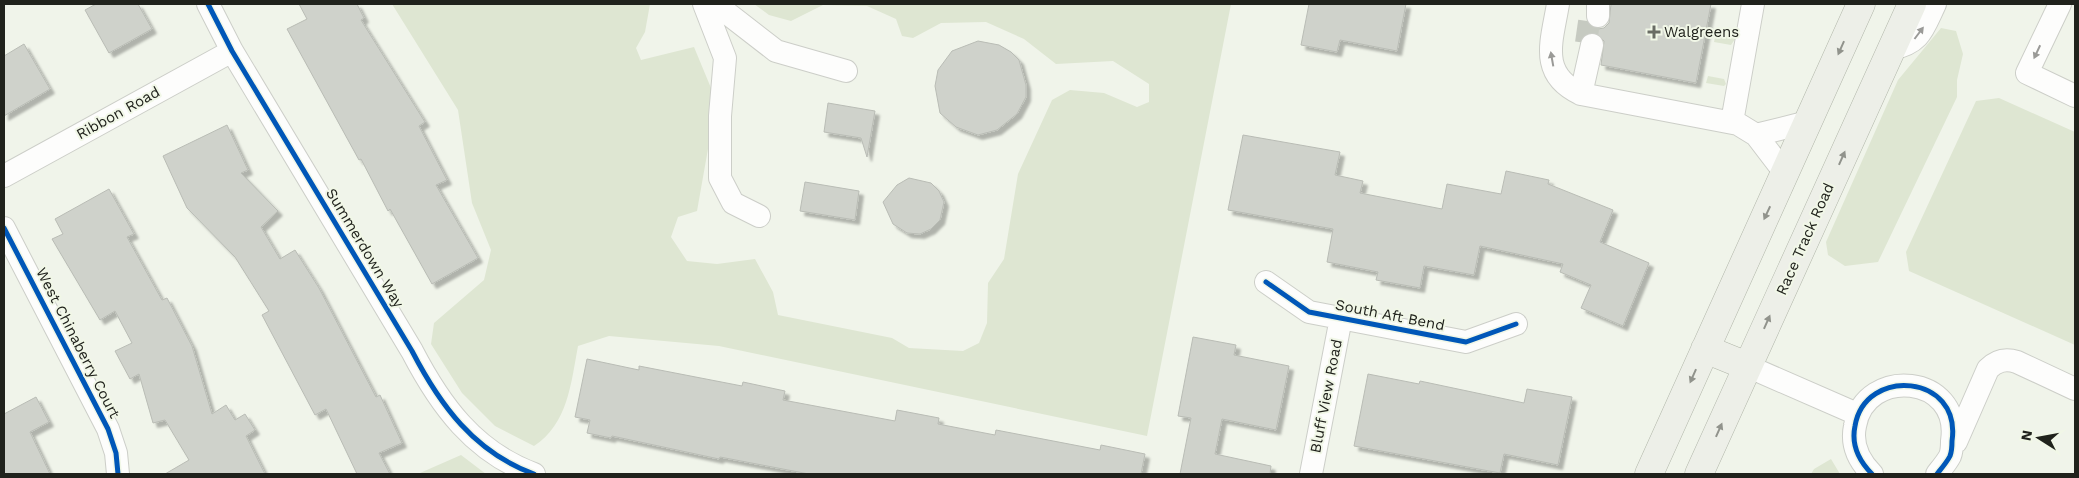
<svg xmlns="http://www.w3.org/2000/svg" width="2079" height="478" font-family="'Work Sans',sans-serif">
<style>
.green{fill:#dee6d2}
.building{fill:#cfd2cb;stroke:#b9bcb5;filter:url(#shadow)}
.lines{fill:none;stroke-linecap:round;stroke-linejoin:round}
.minor-tunnel{stroke:#c6cac1;stroke-width:22;stroke-dasharray:22 11;stroke-linecap:butt}
.minor-casing{stroke:#cccec8;stroke-width:24}
.major-casing{stroke:#b1b6a9;stroke-width:29}
.minor{stroke:#fdfdfc;stroke-width:22}
.major{stroke:#edefe8;stroke-width:28}
.cycleway-casing{stroke:#f1f7e7;stroke-width:8}
.cycleway{stroke:#0057b8;stroke-width:5}
.oneway{fill:#9a9a97}
.oneway2{fill:#91938c}
.poi-dot{fill:#696c64;stroke:#f1f7e7;stroke-width:2}
.labels{text-anchor:middle;stroke-width:4;stroke-linejoin:round;paint-order:stroke}
.poi-label{font-size:15px;fill:#20221c;stroke:#f1f7e7;text-anchor:start}
.street-label{font-size:15px;fill:#20221c;stroke:#f1f7e7}
</style>
<defs>
<filter id="shadow"><feDropShadow dx="4.5" dy="4.5" stdDeviation="1" flood-color="#0004"/></filter>
</defs>
<rect width="100%" height="100%" fill="#f0f4ea"/>
<!-- green -->
<path class="green" d="M392,4H650L645,32L636,48L641,60L694,47L711,88V132L697,211L678,217L671,237L687,261L717,264L755,259L773,292L778,315L892,338L909,348L963,351L979,343L987,323L988,283L1004,259L1018,174L1052,100L1070,90L1104,93L1137,107L1149,102V84L1113,61L1056,64L1024,39L986,22L941,23L913,38L902,36L896,19L867,6L823,5L791,21L769,15L754,4H1231L1147,436L719,346L609,336L578,346C571,383 568,424 534,446L495,426L462,393L431,344L434,323L484,280L491,250L472,203L458,110Z
M1941,28L1956,31L1963,54L1957,80V97L1878,262L1845,266L1828,255L1826,242L1898,80Z
M1716,33L1732,36L1735,39L1731,45L1714,42Z
M1708,76L1724,79L1726,84L1724,86L1706,83Z
M1999,98L2075,132V345L1909,271L1906,252L1976,101Z
M461,455L486,474H419L420,473Z
M1831,459L1840,474H1811L1814,469Z"/>
<!-- building -->
<path class="building" d="M96,4H138L152,29L109,53L85,10Z
M299,4H357L364,18L361,20L425,122L419,126L447,180L436,185L478,258L432,284L390,209L388,211L361,159L359,160L287,29L307,19Z
M1309,4H1406L1397,51L1340,40L1337,52L1301,45Z
M1611,4H1711L1696,83L1601,65L1604,41L1595,32L1583,35L1586,21L1591,27L1598,29L1604,28L1609,23Z
M978,41L999,45L1011,52L1019,60L1026,85V97L1017,114L997,130L978,135L956,127L940,113L935,86L938,70L952,51Z
M24,44L50,89L4,116V56Z
M828,103L875,111L867,157L861,138L824,132Z
M227,125L248,170L241,173L278,211L261,227L280,259L295,250L319,288L376,397L380,395L402,443L379,453L390,474H357L326,409L315,415L262,315L269,311L235,257L187,208L163,156Z
M1243,135L1340,152L1335,175L1363,181L1360,193L1442,209L1447,184L1501,194L1506,171L1549,180L1548,184L1613,210L1600,242L1649,263L1623,326L1581,308L1591,285L1560,272L1563,264L1480,246L1474,275L1424,266L1420,288L1376,280L1378,272L1327,262L1333,229L1228,210Z
M909,178L931,183L939,191L944,202L940,220L931,229L920,234L907,233L893,224L883,202L897,185Z
M805,182L859,191L855,220L800,211Z
M109,189L134,234L127,237L162,300L167,298L192,346L212,414L226,405L235,420L245,414L255,430L246,436L265,474H165L189,460L165,420L153,423L139,374L130,379L115,351L132,343L115,311L100,320L52,239L63,234L55,219Z
M1193,337L1236,345L1234,355L1289,366L1276,430L1222,419L1215,454L1271,466L1270,474H1180L1191,418L1178,416Z
M587,359L639,370V366L742,386L743,382L785,391L783,400L895,421L897,410L939,418L938,424L995,435L996,430L1100,450L1101,445L1145,454L1141,474H809L720,457L719,459L612,436L611,438L587,433L590,420L575,417Z
M1368,374L1419,384L1420,381L1524,403L1527,389L1572,397L1558,465L1504,454L1500,473L1354,446Z
M36,397L49,422L30,432L50,474H4V414Z"/>
<g class="lines">
<!-- minor-tunnel -->
<path class="minor-tunnel" d="M1586,43L1590,15"/>
<!-- minor casing -->
<g class="minor-casing">
<path id="minor" d="M208,4L232,51L412,351C440,405 474,452 534,474
M704,4L725,58L720,116V178L733,203L759,216
M721,4L727,13L776,51L846,71
M1558,4C1552,41 1538,74 1581,94L1738,124L1756,135L1785,173
M2060,4L2027,73L2075,96
M1598,16V4
M1891,49C1921,43 1923,29 1935,4
M1581,94L1592,45
M1732,122L1753,4
M1756,135L1808,122
M4,176L232,51
M4,228L108,429L116,453L118,474
M1266,282L1309,312L1466,342L1516,324
M1747,366L1857,414
M1956,442L1988,369C1996,361 2005,358 2017,362L2075,389
M1311,474L1341,318
M1872,474C1859,461 1851,445 1855,426C1865,366 1962,374 1952,441C1952,445 1952,451 1950,456C1947,462 1941,469 1937,474"/>
</g>
<!-- major casing -->
<g class="major-casing">
<path id="major" d="M1705,349L1747,366
M1649,474L1861,4
M1699,474L1912,4"/>
</g>
<!-- minor -->
<use href="#minor" class="minor"/>
<!-- major -->
<use href="#major" class="major"/>
<!-- cycleway casing -->
<g class="cycleway-casing">
<path id="cycleway" d="M208,4L232,51L412,351C440,405 474,452 534,474
M4,228L108,429L116,453L118,474
M1266,282L1309,312L1466,342L1516,324
M1872,474C1859,461 1851,445 1855,426C1865,366 1962,374 1952,441C1952,445 1952,451 1950,456C1947,462 1941,469 1937,474"/>
</g>
<!-- cycleway -->
<use href="#cycleway" class="cycleway"/>
</g>
<!-- one-way arrows -->
<defs><path id="oneway-solid" d="M-6-.8H1V-3.2L6.5 0L1 3.2V.8H-6Z" transform="scale(1.25)"/></defs>
<g class="oneway">
<use href="#oneway-solid" transform="translate(1919 33) rotate(-53)"/>
<use href="#oneway-solid" transform="translate(2037 52) rotate(115)"/>
<use href="#oneway-solid" transform="translate(1552 59) rotate(-100)"/>
</g>
<g class="oneway2">
<use href="#oneway-solid" transform="translate(1841 48) rotate(114)"/>
<use href="#oneway-solid" transform="translate(1842 158) rotate(-66)"/>
<use href="#oneway-solid" transform="translate(1767 213) rotate(115)"/>
<use href="#oneway-solid" transform="translate(1767 322) rotate(-66)"/>
<use href="#oneway-solid" transform="translate(1693 376) rotate(114)"/>
<use href="#oneway-solid" transform="translate(1719 430) rotate(-66)"/>
</g>
<!-- markers -->
<path class="poi-dot" d="M1651.5 24.5h5v5h5v5h-5v5h-5v-5h-5v-5h5z"/>
<g class="labels">
<!-- poi labels -->
<g class="poi-label">
<text x="1664" y="37">Walgreens</text>
</g>
<!-- street labels -->
<g class="street-label">
<text transform="translate(118 113) rotate(-29)" y="5">Ribbon Road</text>
<text transform="translate(1805 239) rotate(-66)" y="5">Race Track Road</text>
<text transform="translate(365 248) rotate(59)" y="5">Summerdown Way</text>
<text transform="translate(1390 315) rotate(11)" y="5">South Aft Bend</text>
<text transform="translate(78 343) rotate(63)" y="5">West Chinaberry Court</text>
<text transform="translate(1326 396) rotate(-79)" y="5">Bluff View Road</text>
</g>
</g>
<!-- border -->
<rect width="2079" height="478" fill="none" stroke="#20221c" stroke-width="10"/>
<!-- north arrow -->
<g transform="translate(2039 438) rotate(281)" stroke="#f1f7e7" stroke-width="4" paint-order="stroke">
<path d="M0-4L9 19L0 12L-9 19Z" fill="#20221c"/>
<text y="-8" font-size="14" font-weight="bold" text-anchor="middle" fill="#20221c">N</text>
</g>
</svg>
